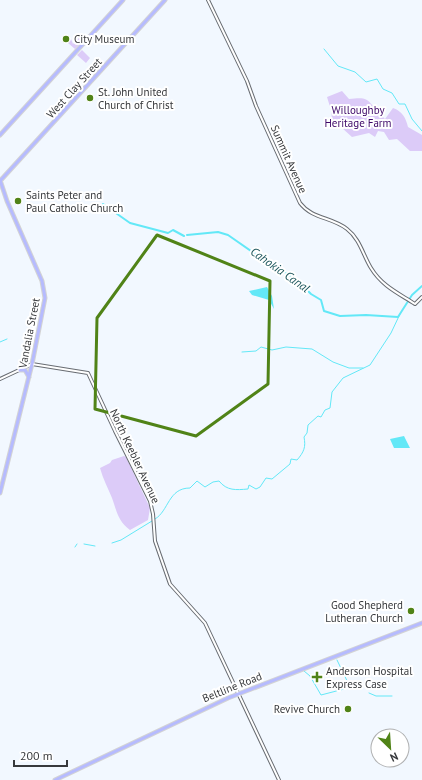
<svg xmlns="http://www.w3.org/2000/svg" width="422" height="780" font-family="'PT Sans',sans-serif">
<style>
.green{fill:#dccbf8}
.water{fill:#63e8f7}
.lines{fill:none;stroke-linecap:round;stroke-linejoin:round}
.stream{stroke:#63e8f7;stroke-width:1}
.canal{stroke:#63e8f7;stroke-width:2}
.minor-casing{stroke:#686c72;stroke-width:4}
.major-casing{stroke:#d3d3d4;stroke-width:5}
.minor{stroke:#fff;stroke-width:2}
.major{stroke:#b6bbfe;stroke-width:3}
.marked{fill:none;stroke:#508317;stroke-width:3;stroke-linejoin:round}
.poi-dot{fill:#508317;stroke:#fff;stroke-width:1.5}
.labels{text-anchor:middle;stroke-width:4;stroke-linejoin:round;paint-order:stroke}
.poi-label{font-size:11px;fill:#37393c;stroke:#fff;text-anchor:start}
.street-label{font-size:11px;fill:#37393c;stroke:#fff}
.park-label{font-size:11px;fill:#3d0767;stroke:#fff}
.water-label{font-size:12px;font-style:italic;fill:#1d565c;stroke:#fff}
</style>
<rect width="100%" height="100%" fill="#f2f8ff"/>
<!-- green -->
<path class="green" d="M81,36L85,38L75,49L68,43L71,39L73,44Z
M82,50L90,58L86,63L77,55Z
M342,91L349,99C360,98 366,96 373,106H379L382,116L385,119L393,108C402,111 406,118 408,127L422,135V151H410L397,139L389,140L384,132L378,131L375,137L369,133L352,137L332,119L331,110L327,97Z
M124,456L126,457L150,508L148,520L130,530C118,521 117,512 112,498C108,488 103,479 100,468L110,463L112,460Z"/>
<!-- water -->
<path class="water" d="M267,287L272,296L274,309L269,300L252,295L249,291Z
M404,436L410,448H394L390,439Z"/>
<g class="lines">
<!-- stream -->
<path class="stream" d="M324,49L338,66L355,72L366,82L377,79L383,89L392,93L399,104H405L412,119L422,131
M0,342L7,339
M242,352L256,351L261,347L272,350L286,347L312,349L333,362L349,368H363
M155,519C169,511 168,488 190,488L197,481L205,487L213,482L219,481C227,491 236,490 248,489L249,485L256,489L260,487L266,478L272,479L290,464L291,459L297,460C304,452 306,447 304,437L307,433L308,425L318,416L321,417L325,410L330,408L332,392L343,378L370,365L391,333L400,314
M112,543L121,540L152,521
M84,544L95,546
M75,547L77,544
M337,660L350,687
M304,671L310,676L321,695L348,688
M369,693L376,696H392"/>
<!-- canal -->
<path class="canal" d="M103,204L130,223L168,233L173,230L184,236
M187,235L218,232L228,235L264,260L296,279L311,294L321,300L324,311L340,316L366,315L398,317L412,295L422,286"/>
<!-- minor casing -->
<g class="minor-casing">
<path id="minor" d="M208,0L247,81L256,106L300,203C312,219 332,217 347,229C360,239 363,255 371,268C382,286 398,293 415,304L422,297
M0,379L32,364L88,373L115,431L150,501L153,514L155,541L170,584L205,623L279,780"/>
</g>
<!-- major casing -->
<g class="major-casing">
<path id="major" d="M0,135L123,0
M0,180L7,201L42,281L45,298L32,364L0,493
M0,181L165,0
M20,370H25L29,377
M55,780L228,698L422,623"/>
</g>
<!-- minor -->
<use href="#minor" class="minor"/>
<!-- major -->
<use href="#major" class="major"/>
</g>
<!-- marked area -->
<path class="marked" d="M157,235L270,281L268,384L196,436L95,409L97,318Z"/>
<!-- markers -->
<g class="poi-dot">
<circle cx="66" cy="39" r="4"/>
<circle cx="90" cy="98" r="4"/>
<circle cx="18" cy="201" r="4"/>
<circle cx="411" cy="611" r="4"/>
<path d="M315 671h4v4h4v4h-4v4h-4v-4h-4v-4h4z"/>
<circle cx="348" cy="709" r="4"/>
</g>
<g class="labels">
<!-- poi labels -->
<g class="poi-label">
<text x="74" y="43">City Museum</text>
<text x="98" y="96">St. John United<tspan x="98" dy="13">Church of Christ</tspan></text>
<text x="26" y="199">Saints Peter and<tspan x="26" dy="13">Paul Catholic Church</tspan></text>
<text x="403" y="609" text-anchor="end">Good Shepherd<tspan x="403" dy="13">Lutheran Church</tspan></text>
<text x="326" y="675">Anderson Hospital<tspan x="326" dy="13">Express Case</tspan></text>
<text x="340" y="713" text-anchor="end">Revive Church</text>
</g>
<!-- street labels -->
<g class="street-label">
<text transform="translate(74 88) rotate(-48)" y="4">West Clay Street</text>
<text transform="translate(289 159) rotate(66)" y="4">Summit Avenue</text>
<text transform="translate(29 333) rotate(-79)" y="4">Vandalia Street</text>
<text transform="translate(135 456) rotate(65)" y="4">North Keebler Avenue</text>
<text transform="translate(232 687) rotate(-22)" y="4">Beltline Road</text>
</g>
<!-- park labels -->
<g class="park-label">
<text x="358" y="114">Willoughby<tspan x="358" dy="13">Heritage Farm</tspan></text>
</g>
<!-- water labels -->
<g class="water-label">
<text transform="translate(280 270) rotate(35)" y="4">Cahokia Canal</text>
</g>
</g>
<!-- north arrow -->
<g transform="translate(390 748) rotate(155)"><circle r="19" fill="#ffffff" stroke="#afb0b1"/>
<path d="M0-3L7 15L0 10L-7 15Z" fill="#508317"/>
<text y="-6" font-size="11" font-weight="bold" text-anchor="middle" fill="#37393c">N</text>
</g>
<!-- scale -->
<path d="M14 760v6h53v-6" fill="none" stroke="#37393c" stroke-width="2"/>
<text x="20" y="760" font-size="12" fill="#37393c" stroke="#ffffff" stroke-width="3" paint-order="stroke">200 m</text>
</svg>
